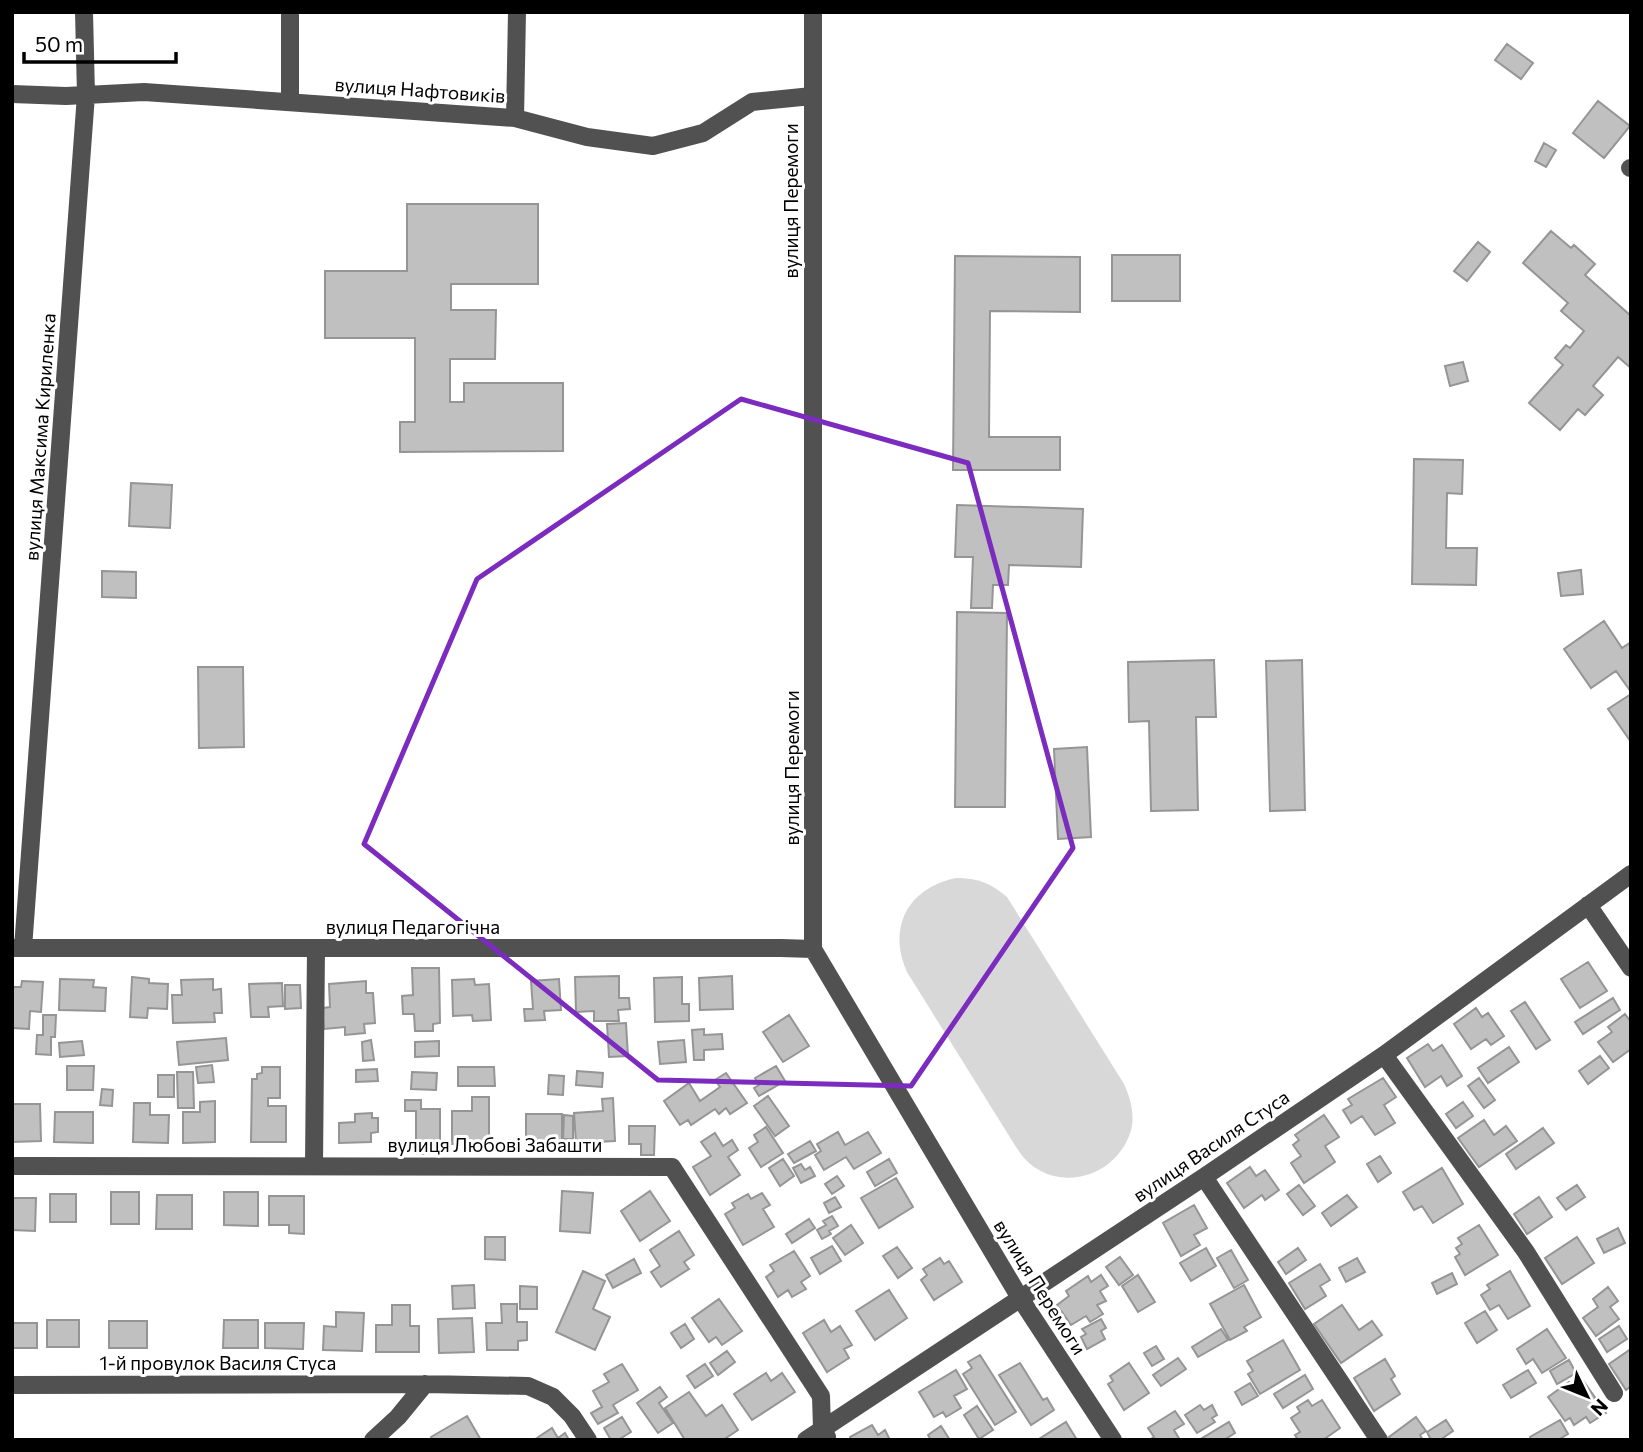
<svg xmlns="http://www.w3.org/2000/svg" width="1643" height="1452" font-family="Commissioner,sans-serif">
<style>
.green{fill:#d8d8d8}
.building{fill:#c0c0c0;stroke:#959595;stroke-width:2}
.lines{fill:none;stroke-linecap:round;stroke-linejoin:round}
.minor{stroke:#515151;stroke-width:18}
.marked{fill:none;stroke:#7b2cbf;stroke-width:5;stroke-linejoin:round}
.labels{text-anchor:middle;stroke-width:6;stroke-linejoin:round;paint-order:stroke}
.street-label{font-size:19px;fill:#000;stroke:#fff}
</style>
<rect width="100%" height="100%" fill="#fff"/>
<!-- green -->
<path class="green" d="M956,878C977,878 991,883 1007,897L1124,1084C1130,1097 1134,1111 1132,1126C1123,1169 1072,1193 1034,1167C1027,1162 1021,1155 1016,1147L907,972C887,927 908,888 956,878Z"/>
<!-- building -->
<path class="building" d="M1507,44L1533,63L1521,79L1495,60Z
M1598,101L1630,126L1604,158L1573,133Z
M1544,143L1556,150L1546,167L1535,161Z
M407,204H538V284H451V310H496L495,359H450V402H464V383H563V451L400,452V422H415V338H325V271H407Z
M1551,231L1571,248L1574,245L1595,264L1585,275L1631,316V368L1618,357L1593,386L1603,395L1585,415L1578,409L1560,430L1529,403L1563,365L1555,358L1566,345L1570,348L1584,331L1561,311L1568,303L1523,263Z
M1478,242L1490,252L1467,281L1454,271Z
M1112,255H1180V301H1112Z
M955,256L1080,257V312L990,311L989,437H1060V470H953Z
M1463,362L1468,381L1450,386L1445,366Z
M1414,459L1463,460L1462,494L1447,493L1446,548H1477L1476,585L1412,584Z
M131,483L172,485L170,528L129,526Z
M957,505L1083,509L1081,567L1009,565L1008,585H993L992,608H971L973,557H955Z
M1581,570L1583,594L1561,596L1558,573Z
M102,571L136,572V598L102,597Z
M957,612L1007,613L1005,807H955Z
M1604,621L1622,648L1631,642V692L1616,671L1591,688L1564,649Z
M1214,660L1216,717H1196L1198,810L1151,811L1149,721L1129,722L1128,662Z
M1302,660L1305,810L1270,811L1266,661Z
M198,667H243L244,747L199,748Z
M1631,694V742L1608,709Z
M1087,747L1091,837L1058,839L1054,749Z
M1588,962L1607,991L1580,1008L1561,979Z
M412,968H439L440,1023L433,1024V1031H415L414,1014H403L402,996L413,995Z
M619,976V998H629L630,1009L618,1010L619,1021H594V1011L576,1012L575,977Z
M732,976L733,1009L700,1010L699,978Z
M132,977L149,979V983L168,984L167,1009L148,1008L147,1018L130,1017Z
M682,977V1004H689V1021L655,1022L654,978Z
M60,979L94,980L93,987L106,988L105,1011L59,1010Z
M213,979V990L221,989L222,1013H214L215,1022L173,1023L172,995H182L181,980Z
M474,979L475,985L489,984L491,1020L473,1021L472,1015L453,1016L452,980Z
M559,979L561,1010L544,1011L545,1020L525,1021L524,1009H533L531,981Z
M22,981L43,982L41,1012L30,1011L29,1029L12,1028L13,987H21Z
M366,981V993H373L375,1023L364,1024L365,1033L345,1035V1027L324,1029L322,1008L330,1007L329,984Z
M282,983L283,1006L268,1007L269,1017H251L249,984Z
M285,985H300L301,1008L285,1009Z
M1613,998L1620,1010L1583,1034L1575,1022Z
M1525,1002L1550,1040L1536,1049L1511,1011Z
M1476,1008L1482,1017L1488,1013L1504,1036L1491,1045L1486,1039L1471,1049L1454,1024Z
M1625,1014L1631,1022V1049L1613,1062L1598,1042L1612,1032L1608,1027Z
M43,1015H56L55,1037H51V1055L36,1054L37,1035H43Z
M789,1015L809,1046L783,1062L763,1032Z
M626,1023L628,1056L609,1057L607,1024Z
M704,1029V1035L722,1034L723,1049L704,1050V1060H694L692,1030Z
M226,1038L228,1060L179,1065L177,1042Z
M371,1040L374,1060L363,1061L362,1042Z
M684,1040L686,1062L660,1064L658,1042Z
M82,1041L84,1055L60,1057L59,1043Z
M439,1041V1056L415,1057V1042Z
M1428,1044L1433,1051L1442,1045L1462,1076L1447,1086L1441,1076L1425,1087L1407,1058Z
M1509,1047L1519,1062L1488,1083L1478,1068Z
M1600,1056L1609,1068L1588,1084L1579,1071Z
M212,1065L214,1082L198,1083L196,1067Z
M67,1066H94L93,1090H67Z
M776,1066L785,1081L759,1096L754,1088L759,1085L755,1078Z
M262,1067H280V1098H268V1106H286V1142H251L252,1079H257V1074L262,1073Z
M458,1067H494L495,1086H458Z
M377,1069L378,1081L356,1082V1070Z
M577,1071L603,1073L602,1087L576,1085Z
M177,1072H193L194,1108H178Z
M412,1072L437,1073L436,1090L411,1089Z
M726,1073L747,1103L730,1114L726,1108L719,1114L715,1109L691,1125L688,1120L680,1125L664,1101L689,1083L700,1101L720,1087L715,1080Z
M158,1075H174V1097H158Z
M549,1075L564,1076L563,1095L548,1094Z
M1383,1078L1396,1097L1384,1105L1395,1123L1375,1135L1362,1116L1351,1123L1343,1110L1352,1105L1348,1099Z
M1479,1078L1495,1100L1484,1108L1468,1086Z
M102,1089L113,1090L112,1106L100,1105Z
M768,1096L789,1126L775,1136L754,1106Z
M472,1097H489V1144H452V1111H472Z
M613,1098L615,1141L576,1143L574,1113L603,1111L602,1099Z
M405,1100H421V1109H440V1145H432V1154H416V1111H405Z
M215,1101V1142L183,1143V1112H200V1102Z
M1463,1102L1473,1116L1456,1128L1446,1114Z
M134,1103H150V1115H169L168,1143L133,1142Z
M12,1104H40L41,1141L12,1142Z
M55,1112H93V1143L54,1142Z
M372,1113V1118H378V1132L371,1133V1142L339,1143V1123L355,1122V1114Z
M526,1114H562V1143L526,1142Z
M564,1115L573,1116V1139H563Z
M1324,1115L1339,1137L1325,1146L1335,1162L1304,1183L1291,1163L1301,1156L1293,1145L1299,1140L1295,1135Z
M1484,1120L1494,1135L1506,1126L1517,1141L1479,1167L1458,1138Z
M629,1126H655L654,1155H641V1144H629Z
M766,1127L783,1153L761,1167L749,1148L758,1142L754,1135Z
M1543,1128L1554,1143L1516,1169L1506,1154Z
M838,1132L845,1145L868,1132L881,1153L854,1169L846,1157L824,1170L815,1155L821,1151L817,1144Z
M715,1133L723,1146L732,1140L738,1150L728,1157L740,1175L710,1195L693,1167L711,1156L701,1142Z
M810,1141L816,1151L794,1163L788,1154Z
M1380,1156L1391,1173L1378,1182L1367,1164Z
M783,1159L794,1176L780,1186L769,1168Z
M889,1159L897,1173L875,1186L867,1172Z
M801,1164L805,1170L810,1167L815,1176L801,1183L793,1168Z
M1250,1167L1256,1176L1265,1170L1279,1190L1265,1200L1262,1195L1244,1208L1227,1183Z
M1442,1168L1463,1204L1433,1223L1422,1206L1414,1210L1403,1192Z
M837,1176L844,1186L832,1194L825,1184Z
M896,1178L913,1207L879,1228L861,1198Z
M1299,1185L1315,1206L1303,1215L1287,1194Z
M1577,1185L1585,1197L1566,1210L1557,1198Z
M562,1191L593,1193L590,1233L560,1231Z
M650,1191L670,1221L640,1241L621,1211Z
M111,1192H139V1224H111Z
M224,1192H258V1226L224,1225Z
M762,1193L770,1205L763,1209L774,1227L743,1245L725,1214L735,1208L732,1203L748,1194L751,1199Z
M50,1194H76V1222H50Z
M157,1195H192V1229H156Z
M1347,1195L1357,1207L1331,1226L1322,1213Z
M269,1196H304V1234L289,1233V1225H269Z
M835,1197L841,1207L829,1213L824,1203Z
M1539,1197L1552,1217L1527,1234L1514,1214Z
M12,1198H36L35,1231L12,1230Z
M1194,1205L1207,1228L1194,1235L1200,1245L1181,1256L1163,1223Z
M832,1216L838,1226L829,1231L831,1234L822,1239L817,1230L826,1225L823,1221Z
M809,1219L815,1228L792,1243L786,1234Z
M851,1225L863,1243L845,1255L833,1238Z
M1479,1225L1498,1255L1465,1275L1455,1257L1460,1254L1456,1248L1462,1244L1458,1238Z
M1618,1228L1625,1243L1604,1253L1597,1239Z
M679,1231L694,1255L684,1262L689,1269L661,1287L651,1272L660,1266L650,1250Z
M485,1237H505V1260L485,1259Z
M1577,1237L1594,1263L1562,1284L1545,1258Z
M832,1246L841,1261L820,1274L811,1258Z
M897,1247L912,1268L898,1278L883,1256Z
M1206,1248L1216,1266L1191,1281L1180,1263Z
M1298,1248L1306,1260L1286,1274L1278,1262Z
M1231,1250L1248,1280L1234,1288L1217,1258Z
M794,1251L810,1276L801,1282L806,1289L792,1297L788,1290L778,1297L766,1277L774,1271L770,1265Z
M1120,1257L1133,1275L1119,1285L1106,1267Z
M940,1258L944,1264L949,1261L962,1282L934,1300L921,1280L927,1275L923,1269Z
M1357,1258L1365,1272L1346,1282L1339,1268Z
M634,1259L641,1273L613,1288L606,1275Z
M1320,1264L1330,1280L1320,1286L1326,1296L1305,1309L1289,1283Z
M583,1271L605,1281L593,1309L610,1317L595,1350L556,1332Z
M1510,1271L1530,1306L1508,1319L1499,1305L1490,1310L1481,1295L1490,1289L1487,1285Z
M1452,1273L1457,1284L1437,1294L1432,1283Z
M1101,1275L1108,1286L1100,1291L1106,1301L1097,1305L1103,1314L1090,1322L1086,1316L1071,1325L1057,1305L1069,1296L1066,1291L1088,1276L1091,1282Z
M1138,1275L1155,1302L1138,1312L1122,1286Z
M474,1285L475,1308L453,1309L452,1286Z
M1244,1285L1261,1317L1244,1327L1247,1331L1230,1340L1210,1304Z
M520,1286L537,1287V1309H520Z
M1608,1287L1618,1301L1610,1307L1619,1319L1596,1336L1583,1318L1598,1307L1593,1299Z
M889,1290L907,1318L875,1340L856,1311Z
M719,1299L742,1331L722,1345L716,1337L709,1342L692,1318Z
M501,1304H517V1322H527V1340L518,1341V1350H487L486,1323H502Z
M392,1305H410V1326H419V1352H376V1325H392Z
M1342,1305L1359,1330L1372,1321L1382,1335L1341,1363L1314,1324Z
M1485,1311L1497,1330L1477,1343L1465,1323Z
M336,1312L364,1313L362,1351L323,1350L324,1326L336,1327Z
M472,1318L474,1352L439,1353L438,1319Z
M1101,1319L1106,1328L1101,1331L1105,1339L1087,1349L1081,1337L1086,1334L1082,1329Z
M47,1320H79V1347H47Z
M224,1320H258V1348H223Z
M824,1320L831,1332L840,1326L852,1345L844,1349L849,1358L827,1372L803,1333Z
M109,1321H147V1348H109Z
M12,1323H37V1348H12Z
M265,1323H304L303,1349L265,1348Z
M685,1324L694,1339L681,1348L671,1333Z
M1619,1326L1627,1339L1607,1352L1599,1339Z
M1221,1329L1228,1340L1198,1357L1192,1347Z
M1547,1329L1566,1358L1542,1373L1533,1359L1526,1364L1517,1349Z
M1283,1340L1300,1370L1260,1394L1248,1374L1253,1371L1247,1361Z
M1156,1346L1164,1359L1152,1366L1144,1353Z
M1631,1349V1386L1626,1390L1609,1364Z
M727,1351L735,1362L718,1375L710,1363Z
M980,1355L1016,1412L995,1425L963,1374L972,1368L968,1362Z
M1178,1358L1186,1369L1161,1386L1153,1375Z
M1385,1359L1395,1376L1391,1379L1400,1394L1374,1411L1354,1378Z
M1569,1360L1576,1373L1557,1384L1550,1371Z
M1020,1363L1043,1400L1047,1398L1054,1410L1031,1425L999,1375Z
M1129,1363L1149,1393L1124,1410L1108,1384L1113,1381L1110,1376Z
M622,1364L638,1390L613,1405L618,1413L598,1424L591,1413L602,1407L593,1391L609,1382L604,1374Z
M705,1364L713,1376L695,1388L687,1376Z
M956,1370L967,1389L954,1396L961,1408L946,1417L943,1412L934,1417L919,1392Z
M1528,1370L1536,1383L1511,1398L1503,1385Z
M766,1373L771,1381L782,1373L795,1392L752,1420L734,1394Z
M1305,1375L1313,1389L1283,1408L1274,1394Z
M1582,1379L1606,1413L1590,1423L1586,1417L1574,1425L1570,1418L1565,1421L1548,1397L1569,1382L1573,1386Z
M1250,1383L1258,1396L1242,1405L1235,1392Z
M660,1387L667,1397L659,1403L673,1423L658,1433L637,1403Z
M689,1392L706,1416L722,1405L738,1430L723,1440H685L665,1408Z
M1308,1400L1312,1406L1322,1400L1340,1428L1323,1440H1298L1295,1435L1300,1432L1291,1418L1300,1412L1297,1407Z
M1200,1405L1204,1410L1212,1405L1217,1415L1212,1418L1215,1422L1197,1433L1185,1415Z
M977,1406L993,1430L979,1439L964,1415Z
M1175,1411L1184,1424L1174,1430L1180,1440H1149L1154,1437L1148,1428Z
M467,1416L481,1440H433L431,1437Z
M622,1417L631,1432L618,1440H611L604,1428Z
M1416,1417L1426,1431L1420,1435L1423,1440H1391L1389,1437Z
M1446,1420L1453,1431L1440,1440H1431L1427,1432Z
M1560,1420L1568,1434L1558,1440H1531L1530,1437Z
M1066,1422L1077,1440H1040L1039,1439Z
M1229,1422L1235,1433L1224,1440H1199Z
M872,1425L878,1435L885,1430L890,1440H851L850,1437Z
M941,1426L950,1440H931L928,1435Z
M552,1428L558,1438L565,1433L569,1440H534Z"/>
<g class="lines">
<!-- minor -->
<path class="minor" d="M290,12V102
M813,12V949L1020,1298L1113,1440
M12,94L66,96L144,92L515,118L587,137L653,146L703,133L752,102L812,96
M515,118L517,12
M1630,168H1631
M1588,905L1631,968
M12,948H781L813,949
M23,948L86,95L84,12
M1384,1055L1526,1252L1614,1393
M314,1165L316,948
M12,1166L672,1167L821,1396L822,1429L827,1437
M1204,1177L1379,1440
M12,1385L425,1384L528,1386L553,1397L572,1416L588,1440
M373,1440L398,1417L425,1384
M806,1440L1204,1177L1384,1055L1631,874"/>
</g>
<!-- marked area -->
<path class="marked" d="M741,399L968,463L1073,848L911,1086L658,1080L364,844L477,579Z"/>
<g class="labels">
<!-- street labels -->
<g class="street-label">
<text transform="translate(420 90) rotate(4)" y="7">вулиця Нафтовиків</text>
<text transform="translate(791 201) rotate(-90)" y="7">вулиця Перемоги</text>
<text transform="translate(40 437) rotate(-86)" y="7">вулиця Максима Кириленка</text>
<text transform="translate(792 768) rotate(-90)" y="7">вулиця Перемоги</text>
<text x="413" y="934">вулиця Педагогічна</text>
<text x="495" y="1152">вулиця Любові Забашти</text>
<text transform="translate(1211 1146) rotate(-34)" y="7">вулиця Василя Стуса</text>
<text transform="translate(1040 1287) rotate(58)" y="7">вулиця Перемоги</text>
<text x="218" y="1370">1-й провулок Василя Стуса</text>
</g>
</g>
<!-- border -->
<rect width="1643" height="1452" fill="none" stroke="#000000" stroke-width="28"/>
<!-- north arrow -->
<g transform="translate(1587 1396) rotate(133)" stroke="#ffffff" stroke-width="5" paint-order="stroke">
<path d="M0-5L12 26L0 18L-12 26Z" fill="#000000"/>
<text y="-10" font-size="19" font-weight="bold" text-anchor="middle" fill="#000000">N</text>
</g>
<!-- scale -->
<path d="M24 52v10h152v-10" fill="none" stroke="#000000" stroke-width="3.5"/>
<text x="35" y="52" font-size="21" fill="#000000" stroke="#ffffff" stroke-width="5" paint-order="stroke">50 m</text>
</svg>
